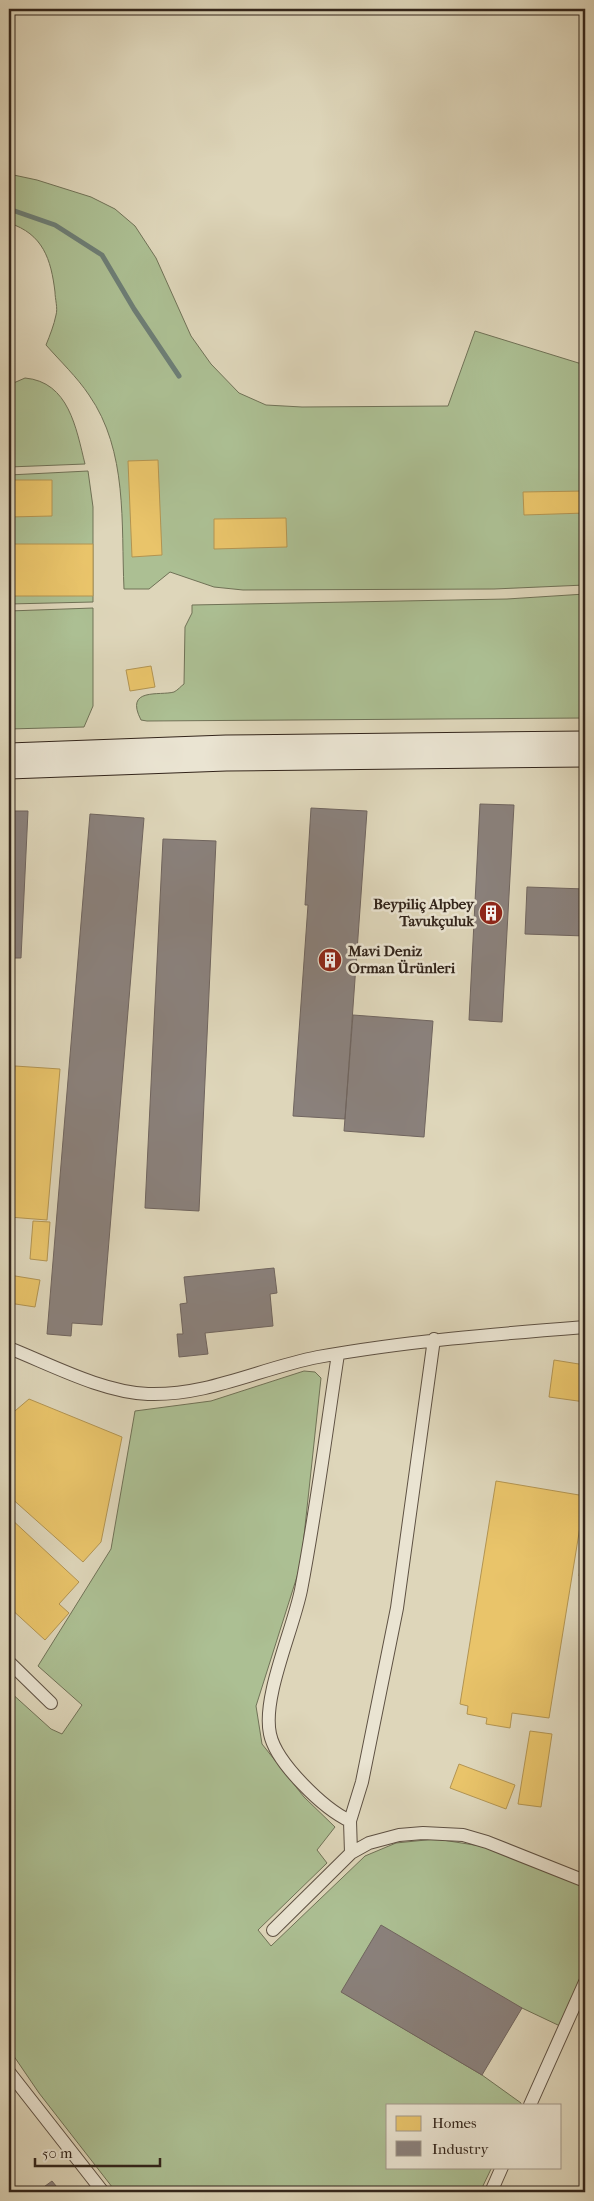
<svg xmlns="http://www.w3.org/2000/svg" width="594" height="2201" font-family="'IM FELL French Canon',serif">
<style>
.green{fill:#acbf93;stroke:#707257}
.homes{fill:#e9c46a;stroke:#b29452}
.industry{fill:#8a817c;stroke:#70655f}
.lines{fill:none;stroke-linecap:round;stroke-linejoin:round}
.stream{stroke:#6d7e76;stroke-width:5}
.street-casing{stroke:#5e5143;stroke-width:14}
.secondary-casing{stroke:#33251b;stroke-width:21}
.street{stroke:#eae4d2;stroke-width:12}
.secondary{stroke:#eae4d2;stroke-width:19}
.labels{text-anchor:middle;stroke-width:5;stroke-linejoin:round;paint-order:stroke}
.poi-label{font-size:15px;font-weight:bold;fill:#33251b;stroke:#eae4d2;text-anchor:end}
</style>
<rect width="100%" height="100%" fill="#ded6ba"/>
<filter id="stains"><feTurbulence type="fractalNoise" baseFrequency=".004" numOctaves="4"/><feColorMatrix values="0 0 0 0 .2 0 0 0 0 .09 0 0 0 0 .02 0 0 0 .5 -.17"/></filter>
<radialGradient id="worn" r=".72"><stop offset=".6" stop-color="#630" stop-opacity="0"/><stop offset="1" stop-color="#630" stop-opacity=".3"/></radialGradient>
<!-- green -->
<path class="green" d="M9,174L37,180L91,197L115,209L135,226L156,258L191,336L211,364L239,393L266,405L302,407L448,406L475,331L585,365V585L494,589L243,590L214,587L170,572L149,589H124C121,523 128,451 89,395C77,377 60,361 46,345C50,335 54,325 56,315C58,308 55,299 55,292C51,259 43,234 9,223Z
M25,378C69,382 76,428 85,464L9,467V385Z
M88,471L93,507V602L9,604V475Z
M585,594V718L147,721L141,720C124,687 160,696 174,692C178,690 181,686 184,684L185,627L192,613V605L507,599Z
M93,608V706L84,727L9,729V611Z
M304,1371L315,1372L321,1378L301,1564L256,1706L262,1744L304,1797L335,1827L317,1850L327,1863L258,1930L271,1946L365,1856L396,1843L436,1839L487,1847L585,1884V1974L560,2026L522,2008L342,1992L482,2075L521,2103V2105H388V2167H492L480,2192H116L39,2093L9,2049V1691L51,1729L62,1734L82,1705L38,1666L111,1549L135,1411L211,1401Z"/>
<!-- homes -->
<path class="homes" d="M158,460L162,555L132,557L128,461Z
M9,480H52V516L9,517Z
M585,491V513L524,515L523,492Z
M286,518L287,547L214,549V519Z
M9,544H93V596H9Z
M151,666L155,687L130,691L126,670Z
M15,1066L60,1069L47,1220L9,1217V1145Z
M33,1221L50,1222L47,1261L30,1259Z
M9,1275L40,1280L35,1307L9,1303Z
M554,1360L585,1365V1402L549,1397Z
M29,1399L122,1437L101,1542L83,1562L9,1496V1416Z
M496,1481L585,1496L549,1718L512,1713L510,1728L486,1724L487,1718L467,1714L468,1706L460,1704Z
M9,1517L79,1582L59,1604L69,1613L45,1640L9,1607Z
M584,1542H585V1577L579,1576Z
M530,1731L552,1734L541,1807L518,1804Z
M459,1764L515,1785L506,1809L450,1788Z"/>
<!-- industry -->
<path class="industry" d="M480,804L514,805L502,1022L469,1020Z
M311,808L367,811L345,1119L293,1116L308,905H305Z
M9,811H28L21,958H9Z
M90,814L144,818L102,1325L72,1323L71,1336L47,1334Z
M163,839L216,841L199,1211L145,1208Z
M527,887L585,889V936L525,934Z
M353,1015L433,1021L424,1137L344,1131Z
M274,1268L277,1293L270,1294L273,1326L205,1333L208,1354L179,1357L177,1334H183L180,1304L187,1303L184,1277Z
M381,1925L522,2008L482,2075L341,1992Z
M52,2181L61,2192H37Z"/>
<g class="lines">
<!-- stream -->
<path class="stream" d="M9,209L55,225L102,255L134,309L179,376"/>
<!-- street casing -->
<g class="street-casing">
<path id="street" d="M9,1348C52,1365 102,1392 148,1394C208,1396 261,1368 318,1357C407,1341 496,1334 585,1327
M338,1354C326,1433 316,1512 301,1590C293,1630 262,1697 270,1734C276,1763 324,1809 350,1821
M9,1662L51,1703
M351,1853L350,1821L362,1782L397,1608L434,1339
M273,1930L351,1853L369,1843L399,1835L423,1833L463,1835L487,1842L585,1881
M9,2072L103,2192
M530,2105L585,1982
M491,2192L502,2167"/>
</g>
<!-- secondary casing -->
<g class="secondary-casing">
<path id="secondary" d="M9,753L226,745L585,741
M9,769L226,761L585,757"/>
</g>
<!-- street -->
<use href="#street" class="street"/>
<!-- secondary -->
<use href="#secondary" class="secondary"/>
</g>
<!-- icons -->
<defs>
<g id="building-disc" transform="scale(1.25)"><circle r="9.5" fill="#8f2418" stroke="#eae4d2"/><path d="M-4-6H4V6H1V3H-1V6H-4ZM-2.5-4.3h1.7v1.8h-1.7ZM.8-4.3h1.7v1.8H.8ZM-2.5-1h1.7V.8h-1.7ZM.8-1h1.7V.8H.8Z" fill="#fff"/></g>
</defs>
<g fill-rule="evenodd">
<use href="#building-disc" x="491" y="913"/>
<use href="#building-disc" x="330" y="960"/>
</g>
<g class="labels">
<!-- poi labels -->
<g class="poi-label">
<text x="474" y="909">Beypiliç Alpbey<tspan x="474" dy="17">Tavukçuluk</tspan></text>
<text x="348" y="956" text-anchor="start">Mavi Deniz<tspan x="348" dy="17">Orman Ürünleri</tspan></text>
</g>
</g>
<!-- margin -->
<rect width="594" height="2201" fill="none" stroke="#ded6ba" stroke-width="30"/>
<rect x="10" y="10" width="574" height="2181" fill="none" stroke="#33251b" stroke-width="2.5"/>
<rect x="15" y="15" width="564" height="2171" fill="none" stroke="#33251b"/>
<!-- legend -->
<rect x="386" y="2104" width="175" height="65" fill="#eae4d2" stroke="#a19889"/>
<rect x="396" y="2116" width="25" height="15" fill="#e9c46a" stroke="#a19889"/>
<text x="432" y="2128" font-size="15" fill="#33251b">Homes</text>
<rect x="396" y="2141" width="25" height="15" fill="#8a817c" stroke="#a19889"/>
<text x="432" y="2154" font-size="15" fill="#33251b">Industry</text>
<!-- scale -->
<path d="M35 2158v8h125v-8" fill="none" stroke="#33251b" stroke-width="2.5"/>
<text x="42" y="2158" font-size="15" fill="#33251b" stroke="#eae4d2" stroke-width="4" paint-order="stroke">50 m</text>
<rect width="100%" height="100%" filter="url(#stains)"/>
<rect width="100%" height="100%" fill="url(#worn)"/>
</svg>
